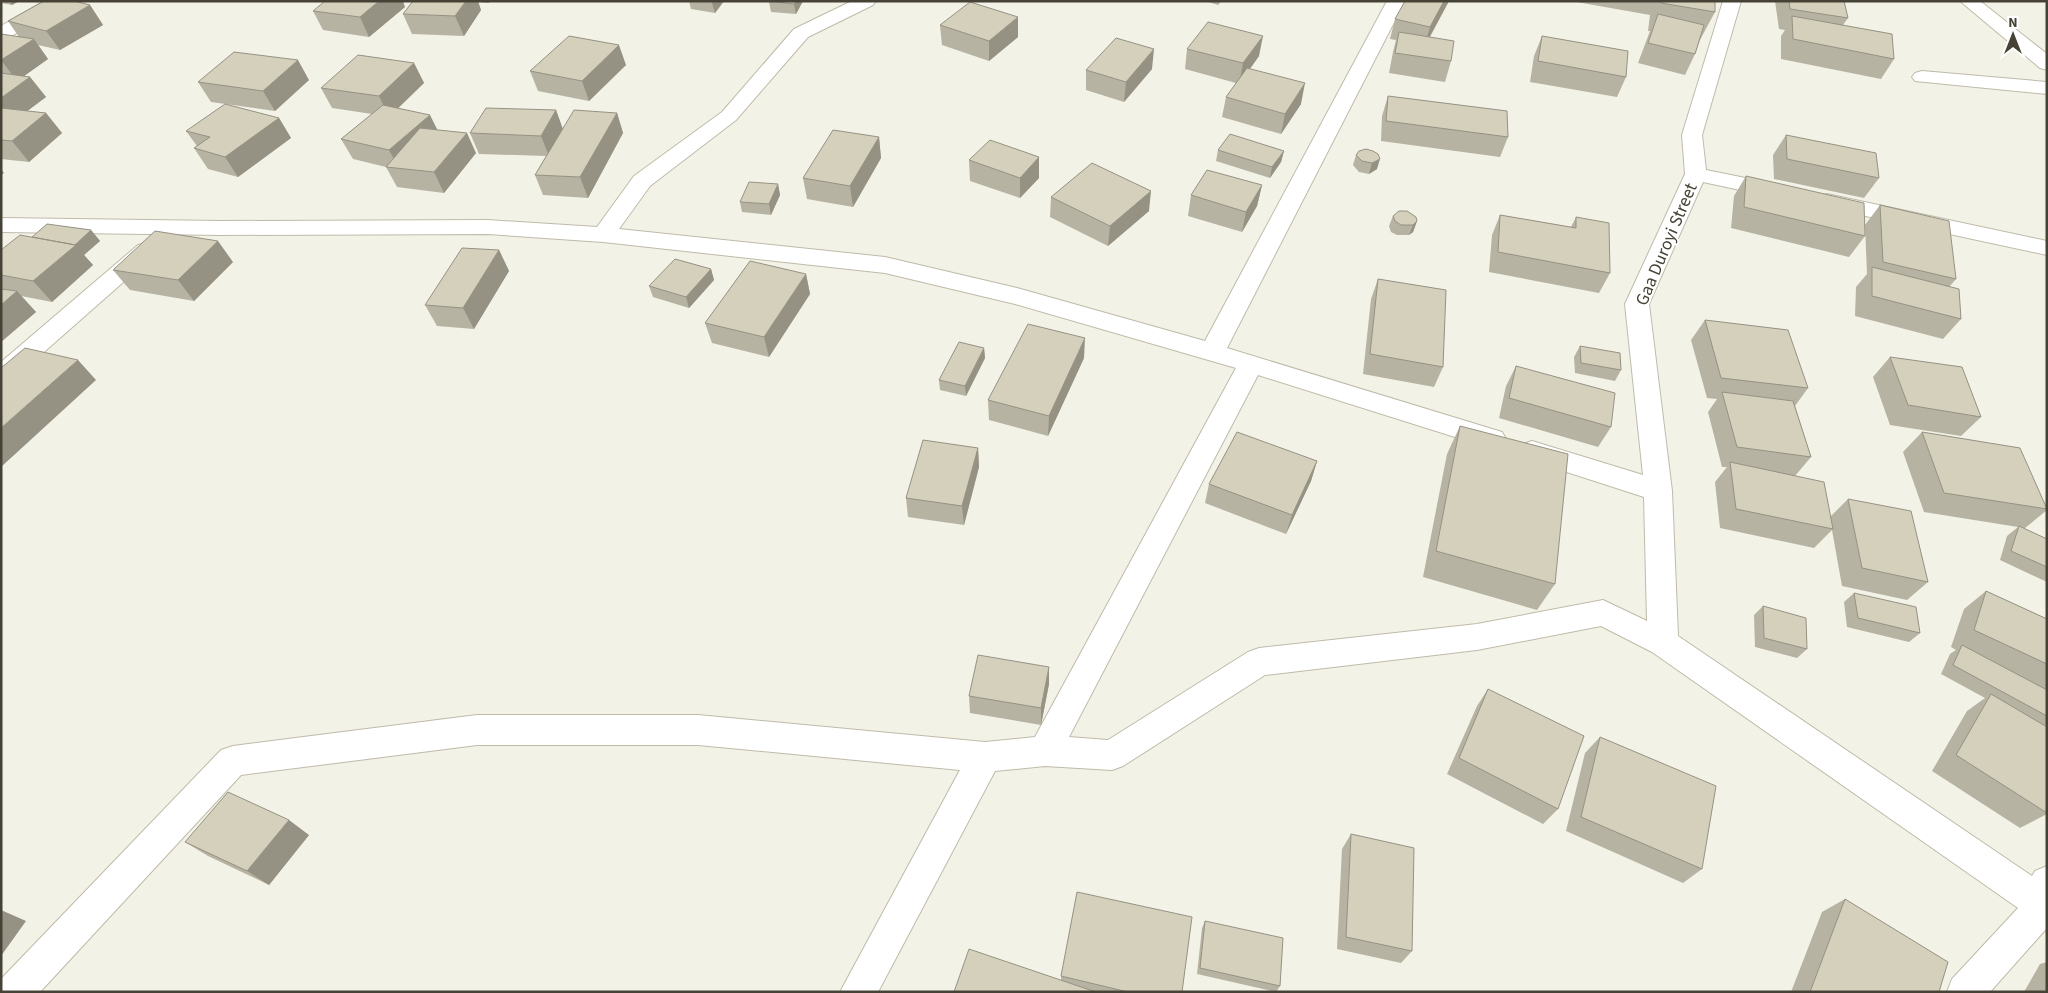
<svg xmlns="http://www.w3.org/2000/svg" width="2048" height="993" font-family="'Source Sans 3',sans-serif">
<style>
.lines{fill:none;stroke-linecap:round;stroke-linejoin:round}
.street-casing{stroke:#bfbba9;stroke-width:2}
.street{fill:#fff;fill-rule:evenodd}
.wall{fill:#b7b3a2}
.shaded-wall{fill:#959284}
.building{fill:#d5d0bc;stroke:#959284}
.labels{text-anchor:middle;stroke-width:4;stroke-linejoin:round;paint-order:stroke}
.street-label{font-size:18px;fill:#464336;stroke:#fff}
</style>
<rect width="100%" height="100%" fill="#f3f2e7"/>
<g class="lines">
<!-- street casing -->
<g class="street-casing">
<path id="street" d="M44,1H66L63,5L8,38L1,40V26Z
M852,1H876L873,5L808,37L736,120L650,186L619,229L885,257L1017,288L1205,341L1387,1H1405L1227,348L1502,432L1506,439L1502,446L1493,449L1258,375L1069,737L1108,740L1248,652L1259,648L1477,624L1603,600L1647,621L1644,497L1523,458L1519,451L1523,444L1532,441L1643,475L1625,304L1685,174L1682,135L1723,1H1741L1702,135L1706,170L1785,186L1788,191L1785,196L1777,198L1703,182L1649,304L1672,491L1678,636L2032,876L2035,871L2047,866V928L1990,992H1947L1952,979L2018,908L1652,652L1601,626L1477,650L1265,675L1123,766L1112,770L1045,766L995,771L878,992H840L960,770L698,745H477L241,775L40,992H1V979L221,750L233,746L477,715H698L985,742L1035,737L1236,368L1015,304L885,273L603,242L488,234L221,235L1,232V218L221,221L488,220L597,227L634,176L722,112L794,29Z
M1960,1H1980L2047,54V70L2040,68Z
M1922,71L2047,82V94L1915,81L1912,77L1915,73Z
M1827,194L2047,241V255L1819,206L1816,201L1819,196Z
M146,243L154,245L157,250L154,255L10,382L1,385V362L138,245Z"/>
</g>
<!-- street -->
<use href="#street" class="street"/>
</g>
<!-- wall -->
<path class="wall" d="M1,1H19L12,5L1,3Z
M413,1H490L489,3L478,2L481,10L464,36L412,34L403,14Z
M689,1H724L715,13L691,9Z
M803,1L796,14L771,12L769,2Z
M1205,1H1222L1218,5Z
M1405,1H1449L1430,37L1451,61L1445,82L1389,73L1393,52L1396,40L1390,39L1395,19Z
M1571,1H1715V12L1700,40L1695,54L1685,75L1638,63L1650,31H1648L1650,15Z
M1775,1H1844L1848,18L1843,25L1894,59L1881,79L1781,59V36L1785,30L1779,29Z
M90,5L103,25L60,50L38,45L48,59L24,76L30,77L46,97L27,111L46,113L62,133L29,162L1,159V34L19,37L8,21Z
M405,7L369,37L323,30L313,11Z
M940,25L1018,37L989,61L942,45Z
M1542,36L1626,77L1617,97L1530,82L1534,56Z
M1187,49L1259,56L1250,69L1301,104L1281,134L1222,117L1226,97L1236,83L1185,69Z
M414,63L424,83L398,108L437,130L476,153L444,193L397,187L386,167L353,159L341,139L372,114L332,108L321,88Z
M626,65L589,101L538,91L530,71Z
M1152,69L1124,102L1086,90V70Z
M309,80L275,111L211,102L198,82Z
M1388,96L1508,137L1500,157L1381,141L1382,116Z
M556,110L563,129L617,113L623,133L588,198L543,195L535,175L546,156L479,154L470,133Z
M279,118L291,138L238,177L208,169L194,148L197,146L186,131Z
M1786,135L1879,178L1864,198L1774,179L1773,155Z
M879,137L881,158L853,207L807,199L803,178Z
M1366,149L1377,169L1369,174L1359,172L1353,165L1356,155Z
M1218,150L1284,151L1281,162L1270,178L1216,161Z
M969,160L1039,178L1020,198L970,181Z
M1746,176L1865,236L1849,257L1731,228L1734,196Z
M778,184L780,195L771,215L742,212L740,202Z
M1262,185L1257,206L1242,232L1188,216L1191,195Z
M1051,197L1149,211L1108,246L1050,217Z
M1880,205L1956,279L1950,286L1961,319L1943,339L1855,316L1856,287L1867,274L1865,225Z
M1500,215L1571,227L1576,217L1610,273L1599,293L1489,272L1492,235Z
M1393,216L1417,221L1413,232L1409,235H1397L1391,232L1389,226Z
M91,230L100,241L84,255L93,265L52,302L21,296L36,312L1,342V250L32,237Z
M499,250L509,271L474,329L437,326L425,305Z
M233,262L194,301L130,290L113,270Z
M711,269L714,280L689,308L653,297L649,286Z
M806,274L810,294L769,357L712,343L705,323Z
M1378,279L1443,367L1434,387L1363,374L1371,299Z
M1705,320L1808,388L1795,406L1811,457L1795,476L1830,517L1848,499L1928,582L1907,600L1842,586L1832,530L1814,548L1720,528L1715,482L1727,467H1722L1708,412L1717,399L1707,398L1691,340Z
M1580,346L1621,370L1615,381L1575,373L1574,357Z
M984,348L985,358L966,396L940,390L939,380Z
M1890,357L1981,417L1961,436L1890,425L1873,377Z
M1084,358L1048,436L989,420L988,400Z
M1516,366L1611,427L1598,447L1499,418L1506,386Z
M1460,426L1555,584L1537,610L1423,577L1447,454Z
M1922,432L2047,508V510L2025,528H2023L2047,539V582L2000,560L2007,536L2018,527L1924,512L1903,452Z
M978,448L979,467L964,525L908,517L906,498Z
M1317,461L1311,481L1286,534L1205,503L1209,484Z
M1986,591L2047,619V724L2044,726L2047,727V814L2020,828L1932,771L1967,711L1985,698L1941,674L1950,654L1956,650L1951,647L1964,609Z
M1854,593L1920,633L1909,642L1847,627L1844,602Z
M1763,606L1807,649L1797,658L1755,647L1754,615Z
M1049,667V684L1041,725L970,713L969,696Z
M1488,689L1558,809L1543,824L1447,774L1477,706Z
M1600,737L1702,869L1683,883L1566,831L1585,753Z
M1351,834L1412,951L1401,963L1337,949L1342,849Z
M309,835L269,885L208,856L185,842Z
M1845,899L1939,992H1791L1822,912Z
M1205,921L1280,986L1276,992L1197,974L1202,928Z
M2047,962V992H2024L2040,964Z
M1061,976L1182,992H954L1061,980Z"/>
<!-- shaded-wall -->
<path class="shaded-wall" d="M9,1H19L12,5Z
M379,1H403L405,7L369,37L360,17Z
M466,1H478L481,10L464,36L455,16Z
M713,1H724L715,13L712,3Z
M796,1H803L796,14L794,4Z
M1444,1H1449L1424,47L1430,27Z
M90,5L103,25L60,50L46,31Z
M1018,17V37L989,61V41Z
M1263,36L1259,56L1239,84L1243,63Z
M34,39L48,59L17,81L1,60Z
M619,45L626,65L589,101L582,81Z
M1154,49L1152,69L1124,102L1126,82Z
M298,60L309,80L275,111L263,91Z
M414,63L424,83L389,117L379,96Z
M30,77L46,97L14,121L1,106V98Z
M1305,83L1301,104L1281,134L1285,114Z
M556,110L563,130L549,156L541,136Z
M46,113L62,133L29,162L12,141Z
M617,113L623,133L588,198L580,177Z
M430,115L440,135L399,168L389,150Z
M279,118L291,138L238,177L225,157Z
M467,133L476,153L444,193L434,172Z
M879,137L881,158L853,207L850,186Z
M1284,151L1281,162L1270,178L1272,167Z
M1039,157V178L1020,198V178Z
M1380,159L1377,169L1369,174L1372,163Z
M1,169L4,173L1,175Z
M778,184L780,195L771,215L769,204Z
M1262,185L1257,206L1242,232L1246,212Z
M1151,191L1149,211L1108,246L1110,226Z
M1417,221L1413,232L1409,235L1413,225Z
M91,230L100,241L84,255L93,265L52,302L33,281Z
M218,241L233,262L194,301L178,280Z
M499,250L509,271L474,329L463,308Z
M711,269L714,280L689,308L686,297Z
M806,274L810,294L769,357L764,337Z
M17,291L36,312L1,342V305Z
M1085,338L1084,358L1048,436L1049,416Z
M984,348L985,358L966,396L965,386Z
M78,360L96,380L1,467V428Z
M978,448L979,467L964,525L962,506Z
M1317,461L1311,481L1286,534L1292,515Z
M1049,667V684L1041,725V708Z
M289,820L309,835L269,885L247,871Z
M1,910L26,921L1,956Z"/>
<!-- building -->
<path class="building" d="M44,1H74L90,5L46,31L8,21Z
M325,1H379L360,17L313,11Z
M413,1H466L455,16L403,14Z
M769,1H796L794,4Z
M1405,1H1444L1430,27L1395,19Z
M1661,1H1715V12L1661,3Z
M1789,1H1844L1848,18L1790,9Z
M970,2L1018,17L989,41L940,25Z
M1658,14L1704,25L1695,54L1648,43Z
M1792,16L1892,34L1894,59L1793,39Z
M1208,22L1263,36L1243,63L1187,49Z
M1399,32L1454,41L1451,61L1395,53Z
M1,34L34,39L1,60Z
M569,36L619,45L582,81L530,71Z
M1542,36L1628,51L1626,77L1538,61Z
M1116,38L1154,49L1126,82L1086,70Z
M234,52L298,60L263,91L198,82Z
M358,55L414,63L379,96L321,88Z
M1247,68L1305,83L1285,114L1226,97Z
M1,73L30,77L1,98Z
M1388,96L1507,111L1508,137L1386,121Z
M225,104L279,118L225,157L194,148L210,137L186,131Z
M383,105L430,115L389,150L341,139Z
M1,108L46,113L12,141L1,140Z
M486,108L556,110L541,136L470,133Z
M574,110L617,113L580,177L535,175Z
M420,128L467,133L434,172L386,167Z
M833,130L879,137L850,186L803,178Z
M1230,134L1284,151L1272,167L1218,150Z
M1786,135L1876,153L1879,178L1787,159Z
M990,140L1039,157L1020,178L969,160Z
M1366,149L1373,151L1378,154L1380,159L1372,163L1362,161L1356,155L1359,151Z
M1092,163L1151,191L1110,226L1051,197Z
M1207,170L1262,185L1246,212L1191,195Z
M1746,176L1864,203L1865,236L1744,207Z
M749,182L778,184L769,204L740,202Z
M1880,205L1949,221L1956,279L1883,262Z
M1399,211H1407L1416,217L1417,221L1413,225H1401L1395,221L1393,216Z
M1500,215L1576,228V217L1609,223L1610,273L1498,252Z
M47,224L91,230L75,245L32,237Z
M155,231L218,241L178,280L113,270Z
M20,235L76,245L33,281L1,275V250Z
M462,248L499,250L463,308L425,305Z
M675,259L711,269L686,297L649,286Z
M750,261L806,274L764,337L705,323Z
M1872,267L1959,289L1961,319L1872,296Z
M1378,279L1446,290L1443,367L1370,354Z
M1,289L17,291L1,305Z
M1705,320L1788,330L1808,388L1721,378Z
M1028,324L1085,338L1049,416L988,400Z
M959,342L984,348L965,386L939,380Z
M1580,346L1620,353L1621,370L1581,363Z
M25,348L78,360L1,428V368Z
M1890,357L1962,367L1981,417L1908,405Z
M1516,366L1615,393L1611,427L1509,398Z
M1722,392L1793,401L1811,457L1737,447Z
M1460,426L1568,454L1555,584L1436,551Z
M1237,432L1317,461L1292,515L1209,484Z
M1922,432L2020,448L2047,509L1944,493Z
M923,440L978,448L962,506L906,498Z
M1730,462L1824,482L1833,529L1736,509Z
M1848,499L1911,511L1928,582L1862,568Z
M2019,526L2047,539V567L2011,551Z
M1986,591L2047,619V664L1974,630Z
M1854,593L1916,607L1920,633L1858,618Z
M1763,606L1806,618L1807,649L1764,638Z
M1962,645L2047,690V716L1953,665Z
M978,655L1049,667L1041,708L969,696Z
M1488,689L1584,736L1558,809L1459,758Z
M1991,694L2047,727V813L1956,755Z
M1600,737L1716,786L1702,869L1581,817Z
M228,792L289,820L247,871L185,842Z
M1351,834L1414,848L1412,951L1346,937Z
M1077,892L1192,917L1182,992H1128L1061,976Z
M1845,899L1948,962L1939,992H1810Z
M1205,921L1283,938L1280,986L1200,968Z
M969,949L1096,992H954Z"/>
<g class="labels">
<!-- street labels -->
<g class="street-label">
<text transform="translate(1666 244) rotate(-67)" y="6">Gaa Duroyi Street</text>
</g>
</g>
<!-- border -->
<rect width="2048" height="993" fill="none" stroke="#464336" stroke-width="5"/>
<!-- north arrow -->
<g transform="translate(2013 35)" stroke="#ffffff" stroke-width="4" paint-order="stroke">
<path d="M0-4L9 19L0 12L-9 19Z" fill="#464336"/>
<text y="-8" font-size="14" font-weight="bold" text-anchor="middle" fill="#464336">N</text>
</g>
</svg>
